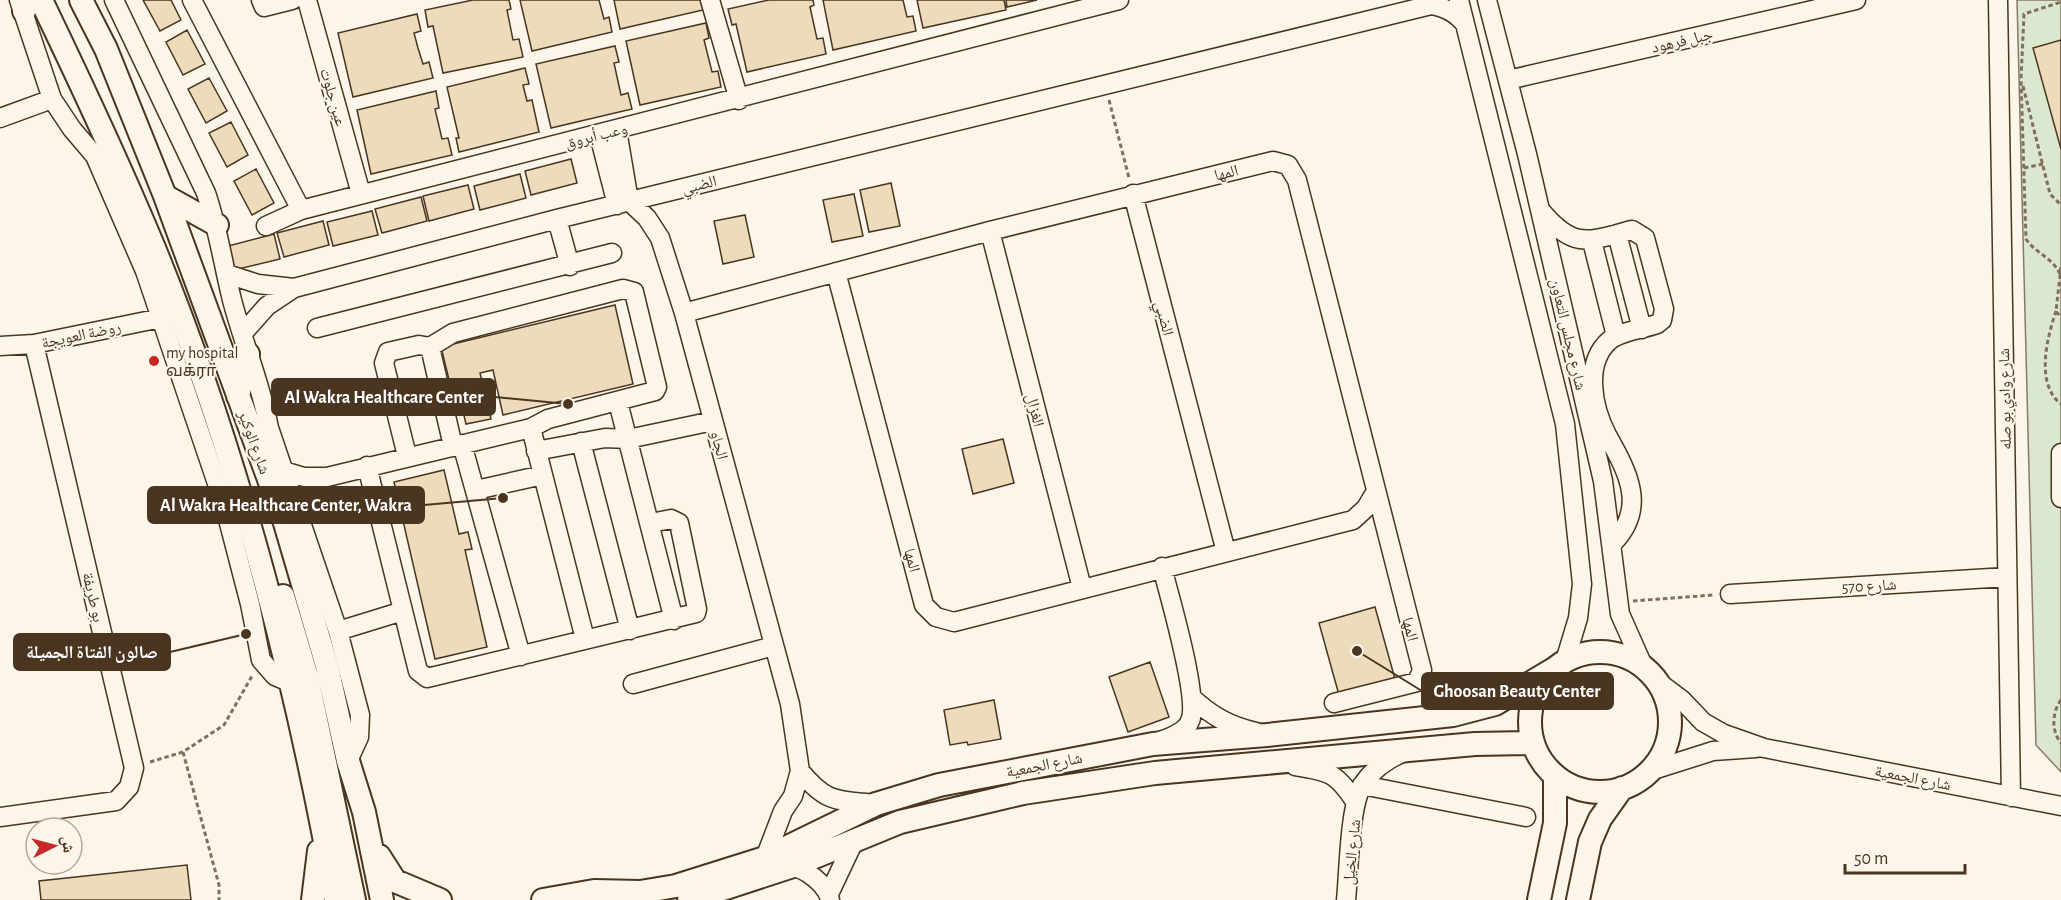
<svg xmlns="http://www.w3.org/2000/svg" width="2061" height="900" font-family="'Alegreya Sans','Noto Naskh Arabic','Noto Sans Tamil',sans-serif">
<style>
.green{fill:#dce7d0;stroke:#887966;stroke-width:1.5}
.building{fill:#ecdcbc;stroke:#4a3520;stroke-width:1.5}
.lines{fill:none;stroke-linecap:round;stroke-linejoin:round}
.minor-casing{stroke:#4a3520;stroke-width:21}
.major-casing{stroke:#4a3520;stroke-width:26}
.path{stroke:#7f6f5c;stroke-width:3;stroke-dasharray:4.5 3;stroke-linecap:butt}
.minor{stroke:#fbf6e9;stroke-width:18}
.major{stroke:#fbf6e9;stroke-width:22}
.poi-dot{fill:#c62828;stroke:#fbf6e9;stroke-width:2}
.labels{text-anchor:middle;stroke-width:4.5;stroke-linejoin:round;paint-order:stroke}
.street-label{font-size:16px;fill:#4a3520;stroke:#fbf6e9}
.poi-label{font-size:16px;fill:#4a3520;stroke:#fbf6e9;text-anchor:start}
.leader{fill:none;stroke:#4a3520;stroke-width:2}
.callout-dot{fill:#4a3520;stroke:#fbf6e9;stroke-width:2}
.callout{fill:#4a3520;stroke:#4a3520;stroke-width:2}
.callout-label{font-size:18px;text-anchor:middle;font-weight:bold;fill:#fff}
</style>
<rect width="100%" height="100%" fill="#fbf6e9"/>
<!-- green -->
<path class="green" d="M2017,0H2061V772L2036,745Z"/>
<!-- building -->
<path class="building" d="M143,0H171L181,20L160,31Z
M473,0H509L511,9L507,10L513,40L519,39L523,57L443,73L433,26L428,27L425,10Z
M520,0H599L604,19L609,17L612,32L532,51Z
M614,0H701L703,10L620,29Z
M769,0H813L814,5L810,7L817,39L823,38L826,54L747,72L736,24L732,25L728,9Z
M823,0H903L907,17L913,16L916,31L833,50Z
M917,0H1004L1006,10L923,28Z
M1006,0H1037L1007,7Z
M417,14L421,31L414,33L418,48L423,64L429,62L433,78L353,97L338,33Z
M706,23L709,38L704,40L712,72L718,71L721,87L640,105L626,41Z
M187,30L205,64L183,75L166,42Z
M2061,40V149L2033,48Z
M615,46L619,62L614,63L621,95L628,93L632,109L551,128L536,64Z
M525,68L529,84L523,85L527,101L532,100L539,132L459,152L456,138H459L447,87Z
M209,78L227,111L206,123L188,89Z
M436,91L439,108L435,109L442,139L448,138L452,155L371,174L357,110Z
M231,122L248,155L227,167L209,133Z
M571,159L577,183L531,195L525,171Z
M256,169L274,203L252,215L234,181Z
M520,174L526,198L480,210L474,186Z
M891,183L900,226L869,232L860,190Z
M468,185L474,209L429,221L423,196Z
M854,194L863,236L832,242L823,200Z
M421,197L427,221L382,233L375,209Z
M372,211L378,235L333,246L327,222Z
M745,215L754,257L723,264L714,221Z
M323,221L329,245L284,257L277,233Z
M274,234L280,259L234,270L228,246Z
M615,305L633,384L503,415L493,370L480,373L491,419L466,424L462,407L456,408L441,347Z
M1003,439L1014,483L973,494L962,449Z
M444,470L459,534L468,532L472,549L465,550L487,647L435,659L394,482Z
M1375,607L1395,679L1339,695L1319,623Z
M1150,662L1169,717L1128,732L1109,677Z
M994,700L1001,739L968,745L967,742L950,745L944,710Z
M187,865L191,900H41L39,881Z"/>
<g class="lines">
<!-- minor casing -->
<g class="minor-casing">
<path id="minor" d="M19,0L52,99L72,129L95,156L145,271L224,504L250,604L261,660L275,676L289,682
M114,0L206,193C218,228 223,264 232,300C243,343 261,383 269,428L338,631L360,715L359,737L348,761
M192,0L301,210L1119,0
M261,0L264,7L292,0
M307,0L361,194
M710,0L739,100
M1459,0L1565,424L1582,584L1578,618L1565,661
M1487,0L1527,154L1603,481L1620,614L1644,668
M1998,0L2011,797
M1508,80L1856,0
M0,118L52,99
M617,130L629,201L647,218L660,238L684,313L790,704L800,771L793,796L783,811L765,858
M599,135L617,205
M1133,194L1226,552
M1542,212C1574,250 1589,241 1632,230L1645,238L1664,309L1662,320L1657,324C1643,329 1621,331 1610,340C1583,363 1593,408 1607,435C1627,471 1648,507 1613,543
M557,219L570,266
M266,226L301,210
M990,231L1082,588
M1617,234L1642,329
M1592,241L1616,336
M836,272L924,605L936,617L954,622L1353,520L1366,508L1376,491
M227,274L258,284L294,288
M684,313L990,231L1273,161L1288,165L1297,180L1422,670L1417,682L1334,703
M317,328L612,253
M243,333L267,306L294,288L557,219L1431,5C1446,8 1455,12 1465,24
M0,346L34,344L161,318
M430,347L453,446
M618,402L674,620
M531,428L585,639
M581,442L630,630
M462,444L521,656
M536,451L605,438L628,439L713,421
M2061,453V498
M367,466L418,671L427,678L696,613L697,609L679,523L671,519L651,523
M284,471L304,477H327L531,428L548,419L655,391L657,387L634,292L623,289L453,333L430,347L419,345L388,352L384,363L407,456
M476,490L543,475
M1730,594L2007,577
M338,631L403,611
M1658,682L1682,700L1703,722L1724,734L1764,748L2061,806
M633,684L774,646
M1192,698C1212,716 1229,726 1256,732
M1160,741C1171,737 1186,732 1190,721C1200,699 1169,595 1162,567
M1295,766C1329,771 1337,773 1356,803
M800,771C827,804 837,800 876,804
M1650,771L1713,751L1756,748
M1362,785L1526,817
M0,817L116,801L129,787L134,768L34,344
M790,867C805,867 827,885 830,900
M829,894L855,839
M1346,900C1349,872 1349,806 1363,784C1373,769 1386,760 1402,753"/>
</g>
<!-- major casing -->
<g class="major-casing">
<path id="major" d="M41,0C80,81 119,164 154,248C239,456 296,678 336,900
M81,0L106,49L165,196L285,523L327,666L348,761L364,812L382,900
M24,11L27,0
M165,196L217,225
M238,396L248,354
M283,596L307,677L354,900
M1530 722a70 70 0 1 1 140 0a70 70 0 1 1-140 0Z
M379,856L395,881L440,900
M313,900L319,851
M543,900L594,891L640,892L676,886L765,858L876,804L939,785L1153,744L1267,735L1453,715L1495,704L1554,669
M689,900L790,867L900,822L1023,793L1155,773L1475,744L1533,743
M1539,900L1555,823V776
M1578,900L1590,842L1600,819L1622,788"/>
</g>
<!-- path -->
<path class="path" d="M2023,86L2050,194L2061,205
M1109,100L1129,178
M2024,168L2043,164
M2061,267L2056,311L2061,318
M2060,274C2052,257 2035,253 2026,239L2021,79L2024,14L2061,2
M2056,311C2047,338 2035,384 2061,404
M1633,601L1713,595
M2061,700C2052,712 2051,731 2061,743
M183,752L219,885V900
M150,762L183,752L224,725L252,676"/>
<!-- minor -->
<use href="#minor" class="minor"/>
<!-- major -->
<use href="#major" class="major"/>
</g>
<!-- markers -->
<circle class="poi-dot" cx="154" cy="361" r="6"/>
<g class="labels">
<!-- street labels -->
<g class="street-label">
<text transform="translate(1682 40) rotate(-13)" y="6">جبل فرهود</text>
<text transform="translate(334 97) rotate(74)" y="6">عين جلوت</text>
<text transform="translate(596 135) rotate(-14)" y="6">وعب أبروق</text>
<text transform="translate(1226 172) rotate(-14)" y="6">المها</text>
<text transform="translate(699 184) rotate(-14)" y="6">الضبي</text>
<text transform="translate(1165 318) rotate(75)" y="6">الضبي</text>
<text transform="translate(81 334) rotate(-12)" y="6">روضة العويجة</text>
<text transform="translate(1569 334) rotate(77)" y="6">شارع مجلس التعاون</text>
<text transform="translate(2004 399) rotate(-91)" y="6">شارع وادي بو صله</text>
<text transform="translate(1036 410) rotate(76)" y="6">الغزال</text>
<text transform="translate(255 442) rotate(70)" y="6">شارع الوكير</text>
<text transform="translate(720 445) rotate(75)" y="6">الجاو</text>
<text transform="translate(913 560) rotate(75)" y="6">المها</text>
<text transform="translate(1869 585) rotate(-3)" y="6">شارع 570</text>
<text transform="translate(94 597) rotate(77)" y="6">بو طريفة</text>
<text transform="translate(1411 629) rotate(76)" y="6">المها</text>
<text transform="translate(1044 764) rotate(-11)" y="6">شارع الجمعية</text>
<text transform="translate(1913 777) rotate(11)" y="6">شارع الجمعية</text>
<text transform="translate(1351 852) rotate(-84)" y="6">شارع الخيل</text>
</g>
<!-- poi labels -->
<g class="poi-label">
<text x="166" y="358">my hospital<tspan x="166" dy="18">வக்ரா</tspan></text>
</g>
</g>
<!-- callouts -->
<path class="leader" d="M568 404L495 397M503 498L424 505M246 634L170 652M1357 651L1422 691"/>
<g class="callout-dot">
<circle cx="568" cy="404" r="6"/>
<circle cx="503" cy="498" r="6"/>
<circle cx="246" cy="634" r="6"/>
<circle cx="1357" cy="651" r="6"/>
</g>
<g class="callout">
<rect x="272" y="379" width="223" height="36" rx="6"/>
<rect x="148" y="487" width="276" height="36" rx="6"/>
<rect x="14" y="634" width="156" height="36" rx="6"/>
<rect x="1422" y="673" width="191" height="36" rx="6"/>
</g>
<g class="callout-label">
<text x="384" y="403">Al Wakra Healthcare Center</text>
<text x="286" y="511">Al Wakra Healthcare Center, Wakra</text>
<text x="92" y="658">صالون الفتاة الجميلة</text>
<text x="1517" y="697">Ghoosan Beauty Center</text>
</g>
<!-- north arrow -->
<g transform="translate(54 846) rotate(84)"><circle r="28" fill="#fbf6e9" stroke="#b4a999" stroke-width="1.5"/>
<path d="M0-4.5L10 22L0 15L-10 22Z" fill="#c62828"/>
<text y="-9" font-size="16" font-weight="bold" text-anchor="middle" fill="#4a3520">ش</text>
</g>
<!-- scale -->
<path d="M1845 864v9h120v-9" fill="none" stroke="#4a3520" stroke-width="3"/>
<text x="1854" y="864" font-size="18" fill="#4a3520" stroke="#fbf6e9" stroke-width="4.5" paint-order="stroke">50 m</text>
</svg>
